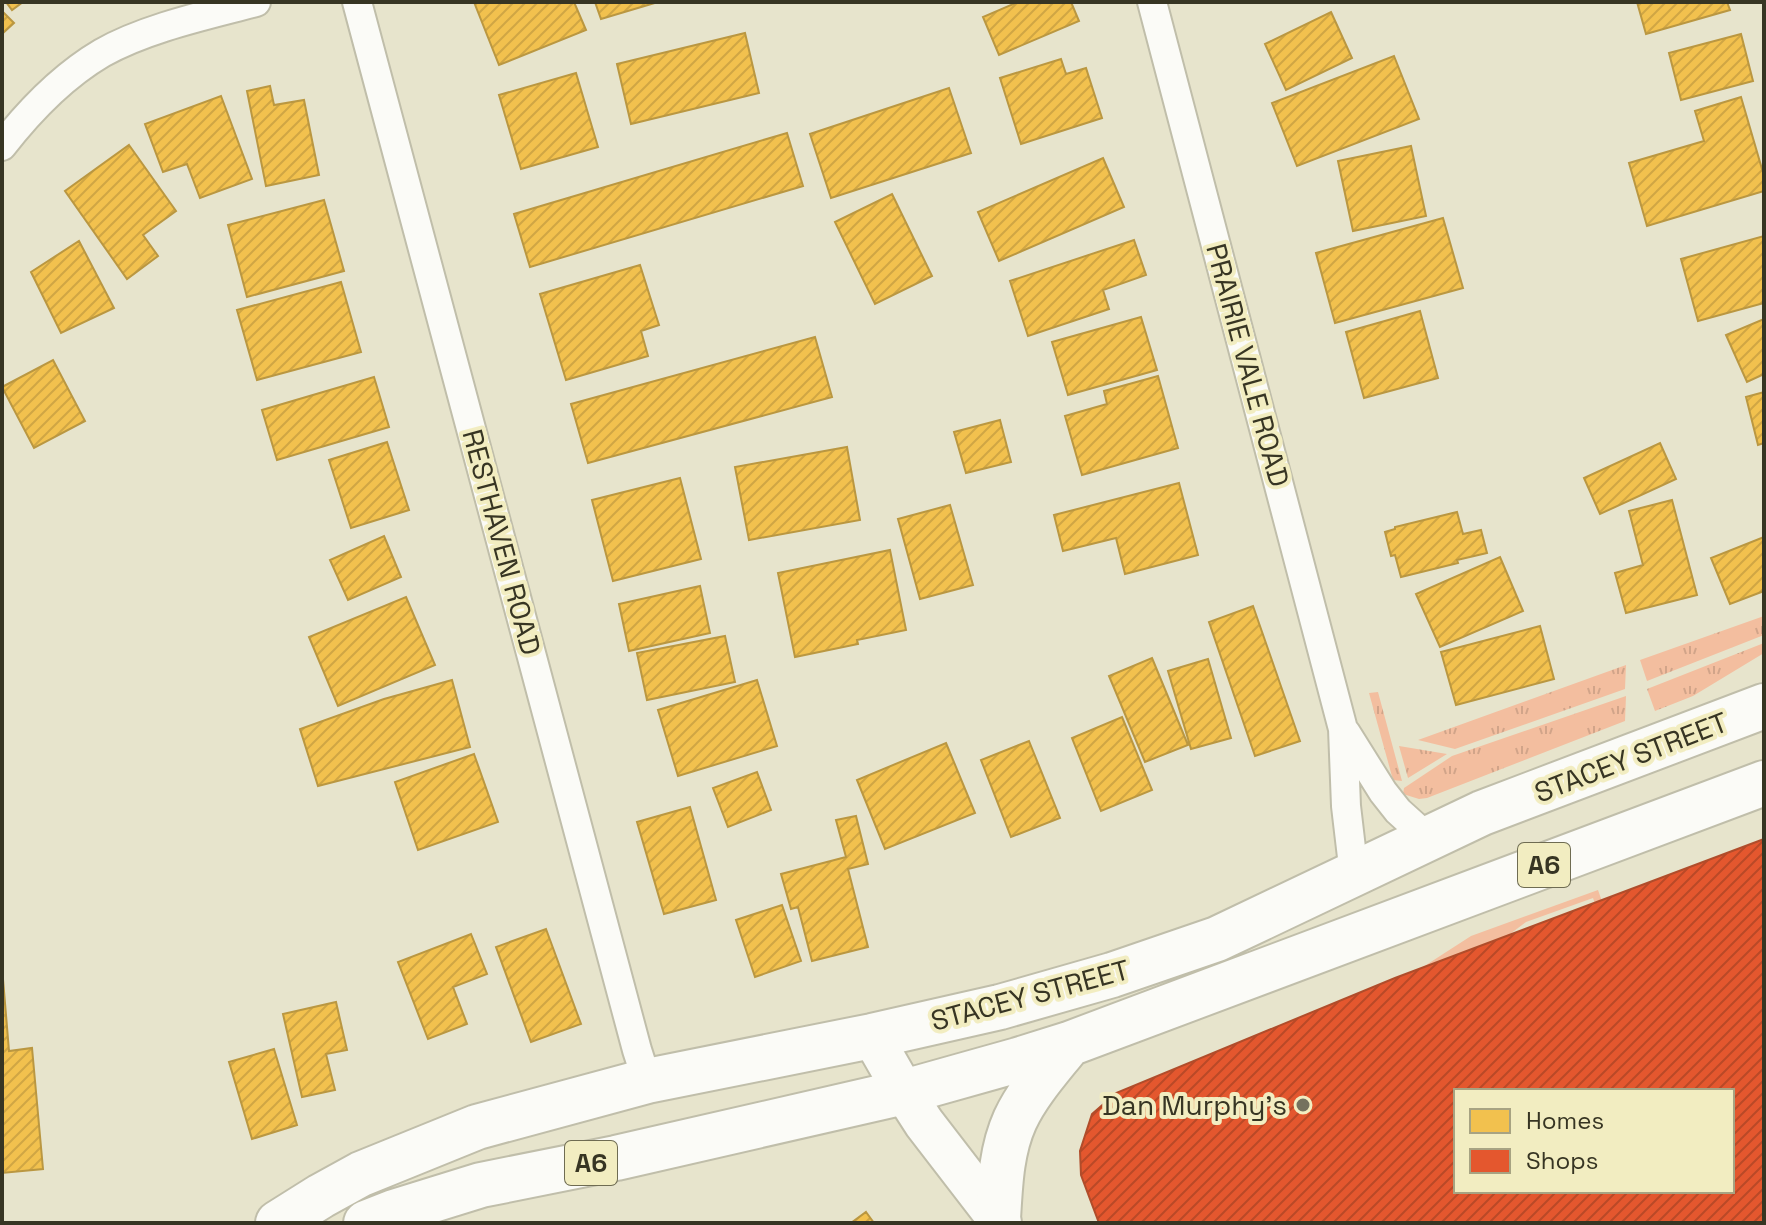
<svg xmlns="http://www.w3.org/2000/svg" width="1766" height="1225" font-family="'Space Grotesk',sans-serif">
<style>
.grass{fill:url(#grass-tufts)}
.garden{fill:#f3be9f}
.homes{fill:url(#homes-hatch);stroke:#ba9741;stroke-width:2}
.shops{fill:url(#shops-hatch);stroke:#b04d2b;stroke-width:2;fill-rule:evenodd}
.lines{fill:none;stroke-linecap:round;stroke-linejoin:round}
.minor-casing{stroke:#c0beaa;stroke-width:32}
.secondary-casing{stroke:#c0beaa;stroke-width:44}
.trunk-casing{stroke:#c0beaa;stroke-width:48}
.minor{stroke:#fbfbf7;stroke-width:28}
.secondary{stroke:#fbfbf7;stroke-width:40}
.trunk{stroke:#fbfbf7;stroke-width:44}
.poi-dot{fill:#75725e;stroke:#f2edc1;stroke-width:3}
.labels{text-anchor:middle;stroke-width:8;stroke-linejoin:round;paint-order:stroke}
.shield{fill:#f2edc1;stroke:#6f6c52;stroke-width:2}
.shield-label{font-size:26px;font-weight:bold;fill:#373523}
.street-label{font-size:28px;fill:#373523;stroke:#f2edc1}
.poi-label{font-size:28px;fill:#373523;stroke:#f2edc1;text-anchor:end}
</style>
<defs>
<pattern id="grass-tufts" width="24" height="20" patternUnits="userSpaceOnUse" patternTransform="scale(2)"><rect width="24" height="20" fill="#f3be9f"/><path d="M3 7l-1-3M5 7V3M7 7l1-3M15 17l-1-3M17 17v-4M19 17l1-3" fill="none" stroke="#d1a489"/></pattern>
<pattern id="homes-hatch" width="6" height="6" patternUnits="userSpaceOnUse" patternTransform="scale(2)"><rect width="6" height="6" fill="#f2c14e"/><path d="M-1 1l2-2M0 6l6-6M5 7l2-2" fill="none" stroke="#d0a644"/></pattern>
<pattern id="shops-hatch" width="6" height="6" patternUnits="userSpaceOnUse" patternTransform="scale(2)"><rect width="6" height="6" fill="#e4572e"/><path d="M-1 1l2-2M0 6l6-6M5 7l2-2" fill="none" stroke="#ba4927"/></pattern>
</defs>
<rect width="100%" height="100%" fill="#e7e4cc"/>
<!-- grass -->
<path class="grass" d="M1764,616V635L1647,681L1640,660Z
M1764,643V653L1693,696L1655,711L1647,689Z
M1626,665L1625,689L1455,749L1418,740Z
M1378,692L1402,781L1393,780L1369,693Z
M1626,696L1625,721L1427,798L1419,799L1403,794L1404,788L1452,756Z
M1399,746L1447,754L1408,778Z"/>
<!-- garden -->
<path class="garden" d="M1598,890L1611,927L1604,930L1593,898L1526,922L1425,998L1409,976L1471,936Z"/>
<!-- homes -->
<path class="homes" d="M6,2H23L12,10Z
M474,2H574L586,30L499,65Z
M595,2H658L601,19Z
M1018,2H1071L1079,21L999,55L983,17Z
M1637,2H1727L1730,10L1646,34Z
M2,11L14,23L2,34Z
M1331,12L1352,58L1286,90L1265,44Z
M745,33L759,93L631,124L617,64Z
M1741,34L1753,81L1681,100L1669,53Z
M1394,56L1419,119L1297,166L1272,103Z
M1061,59L1066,74L1086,68L1102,118L1021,144L1000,78Z
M576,73L598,147L521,169L499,95Z
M270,86L274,105L304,100L319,175L266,186L247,91Z
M949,88L971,153L831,198L810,134Z
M221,96L252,179L200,198L187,164L163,172L145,124Z
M1741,97L1764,176V191L1647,226L1629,163L1704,141L1695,111Z
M787,133L803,186L530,267L514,214Z
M129,145L176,211L143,235L158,256L127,279L65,191Z
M1411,146L1426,216L1353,231L1338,161Z
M1103,158L1124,207L999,261L978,212Z
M892,194L932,276L875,304L835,222Z
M324,200L344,271L247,297L228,225Z
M1443,218L1463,288L1335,323L1316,253Z
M1764,236V303L1698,321L1681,259Z
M1134,240L1146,275L1103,290L1109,309L1028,336L1010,281Z
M79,241L114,308L61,333L31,272Z
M640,265L659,325L641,331L648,356L566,380L540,294Z
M341,282L361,352L257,380L237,310Z
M1420,311L1438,378L1364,398L1346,332Z
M1141,317L1157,370L1068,395L1052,342Z
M1764,319V374L1747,382L1726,335Z
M815,337L832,397L588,463L571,404Z
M53,360L85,421L34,448L2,387Z
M1158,376L1178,448L1082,475L1065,416L1107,404L1104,391Z
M374,377L389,427L277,460L262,410Z
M1764,392V443L1758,445L1746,397Z
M1000,420L1011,462L966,473L954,432Z
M387,442L409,510L351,528L329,460Z
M1660,443L1676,479L1600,514L1584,478Z
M847,447L860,520L749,540L735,467Z
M680,478L701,559L613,581L592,500Z
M1179,483L1198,555L1125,574L1116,538L1063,551L1054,515Z
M1672,500L1697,595L1626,613L1615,573L1643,565L1629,511Z
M950,505L973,585L920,599L898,519Z
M1457,512L1463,534L1481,530L1487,553L1457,560L1458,563L1401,577L1395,555L1391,556L1385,532L1395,529V527Z
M384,536L401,577L348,600L330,560Z
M1764,537V591L1730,604L1711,558Z
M890,550L906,630L857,640L858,644L795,657L778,573Z
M1500,557L1523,611L1440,647L1416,594Z
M700,586L710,633L629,651L619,604Z
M406,597L435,665L338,706L309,637Z
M1253,606L1300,741L1255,756L1209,622Z
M1540,626L1554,679L1456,705L1441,652Z
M725,636L735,682L647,700L637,653Z
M1152,658L1188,745L1145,762L1109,676Z
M1208,659L1231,738L1191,749L1168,671Z
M452,680L470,747L318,786L300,729L384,699Z
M757,680L777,746L678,776L658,710Z
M1122,717L1152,790L1101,811L1072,738Z
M1029,741L1060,818L1011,837L981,760Z
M946,743L975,813L885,849L857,780Z
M474,754L498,822L418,850L395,782Z
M757,772L771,810L728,827L713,788Z
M690,807L716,900L664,914L637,822Z
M856,816L868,864L848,869L868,947L812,961L798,907L791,909L781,874L846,857L836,820Z
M782,905L801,961L755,977L736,920Z
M546,929L581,1024L531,1042L496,947Z
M471,934L487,974L453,987L467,1024L428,1039L398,962Z
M2,967L9,1051L32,1048L43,1169L2,1173Z
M336,1002L347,1050L326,1054L335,1090L302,1097L283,1014Z
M274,1049L297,1125L252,1139L229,1062Z
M866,1212L874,1223H851Z"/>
<!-- shops -->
<path class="shops" d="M1764,839V1223H1099L1081,1175L1080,1151L1092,1114L1116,1093L1395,978ZM1456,1091H1732V1191H1456Z"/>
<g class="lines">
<!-- minor casing -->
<g class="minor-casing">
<path id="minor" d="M357,2L637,1050L647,1081
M1152,2L1343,729L1346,806L1354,874
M2,146C30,110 63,76 102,53C146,28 207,15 256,2
M1346,733L1383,792L1398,811L1429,839"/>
</g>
<!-- secondary casing -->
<g class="secondary-casing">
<path id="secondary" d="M872,1036L904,1092L924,1123L1001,1223"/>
</g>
<!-- trunk casing -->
<g class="trunk-casing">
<path id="trunk" d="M998,1219C1000,1186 1001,1151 1015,1120C1028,1092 1050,1068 1069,1044
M278,1223L321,1196L361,1174L477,1127L647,1081L872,1036L1000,1007L1112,975L1217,939L1482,813L1764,706
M366,1223L394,1212L481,1185L616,1158L904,1092L1018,1060L1069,1044L1764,783"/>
</g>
<!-- minor -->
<use href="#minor" class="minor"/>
<!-- secondary -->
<use href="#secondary" class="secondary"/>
<!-- trunk -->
<use href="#trunk" class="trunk"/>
</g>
<!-- markers -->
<circle class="poi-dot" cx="1303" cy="1105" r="8"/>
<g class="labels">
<!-- shield labels -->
<g class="shield">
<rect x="1518" y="843" width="52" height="44" rx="6"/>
<rect x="565" y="1141" width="52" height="44" rx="6"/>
</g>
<g class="shield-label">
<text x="1544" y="874">A6</text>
<text x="591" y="1172">A6</text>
</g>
<!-- street labels -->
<g class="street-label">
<text transform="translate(1248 365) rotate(75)" y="10">PRAIRIE VALE ROAD</text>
<text transform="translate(502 542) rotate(75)" y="10">RESTHAVEN ROAD</text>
<text transform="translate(1631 757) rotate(-21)" y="10">STACEY STREET</text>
<text transform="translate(1030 995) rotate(-15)" y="10">STACEY STREET</text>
</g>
<!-- poi labels -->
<g class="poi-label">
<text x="1287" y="1115">Dan Murphy's</text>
</g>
</g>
<!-- border -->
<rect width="1766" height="1225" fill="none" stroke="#373523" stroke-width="8"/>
<!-- legend -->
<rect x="1454" y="1089" width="280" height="104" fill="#f2edc1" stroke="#a7a382" stroke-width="2"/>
<rect x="1470" y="1109" width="40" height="24" fill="#f2c14e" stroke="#a7a382" stroke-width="2"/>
<text x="1526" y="1129" font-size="24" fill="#373523">Homes</text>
<rect x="1470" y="1149" width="40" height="24" fill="#e4572e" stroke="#a7a382" stroke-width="2"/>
<text x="1526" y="1169" font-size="24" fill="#373523">Shops</text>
</svg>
